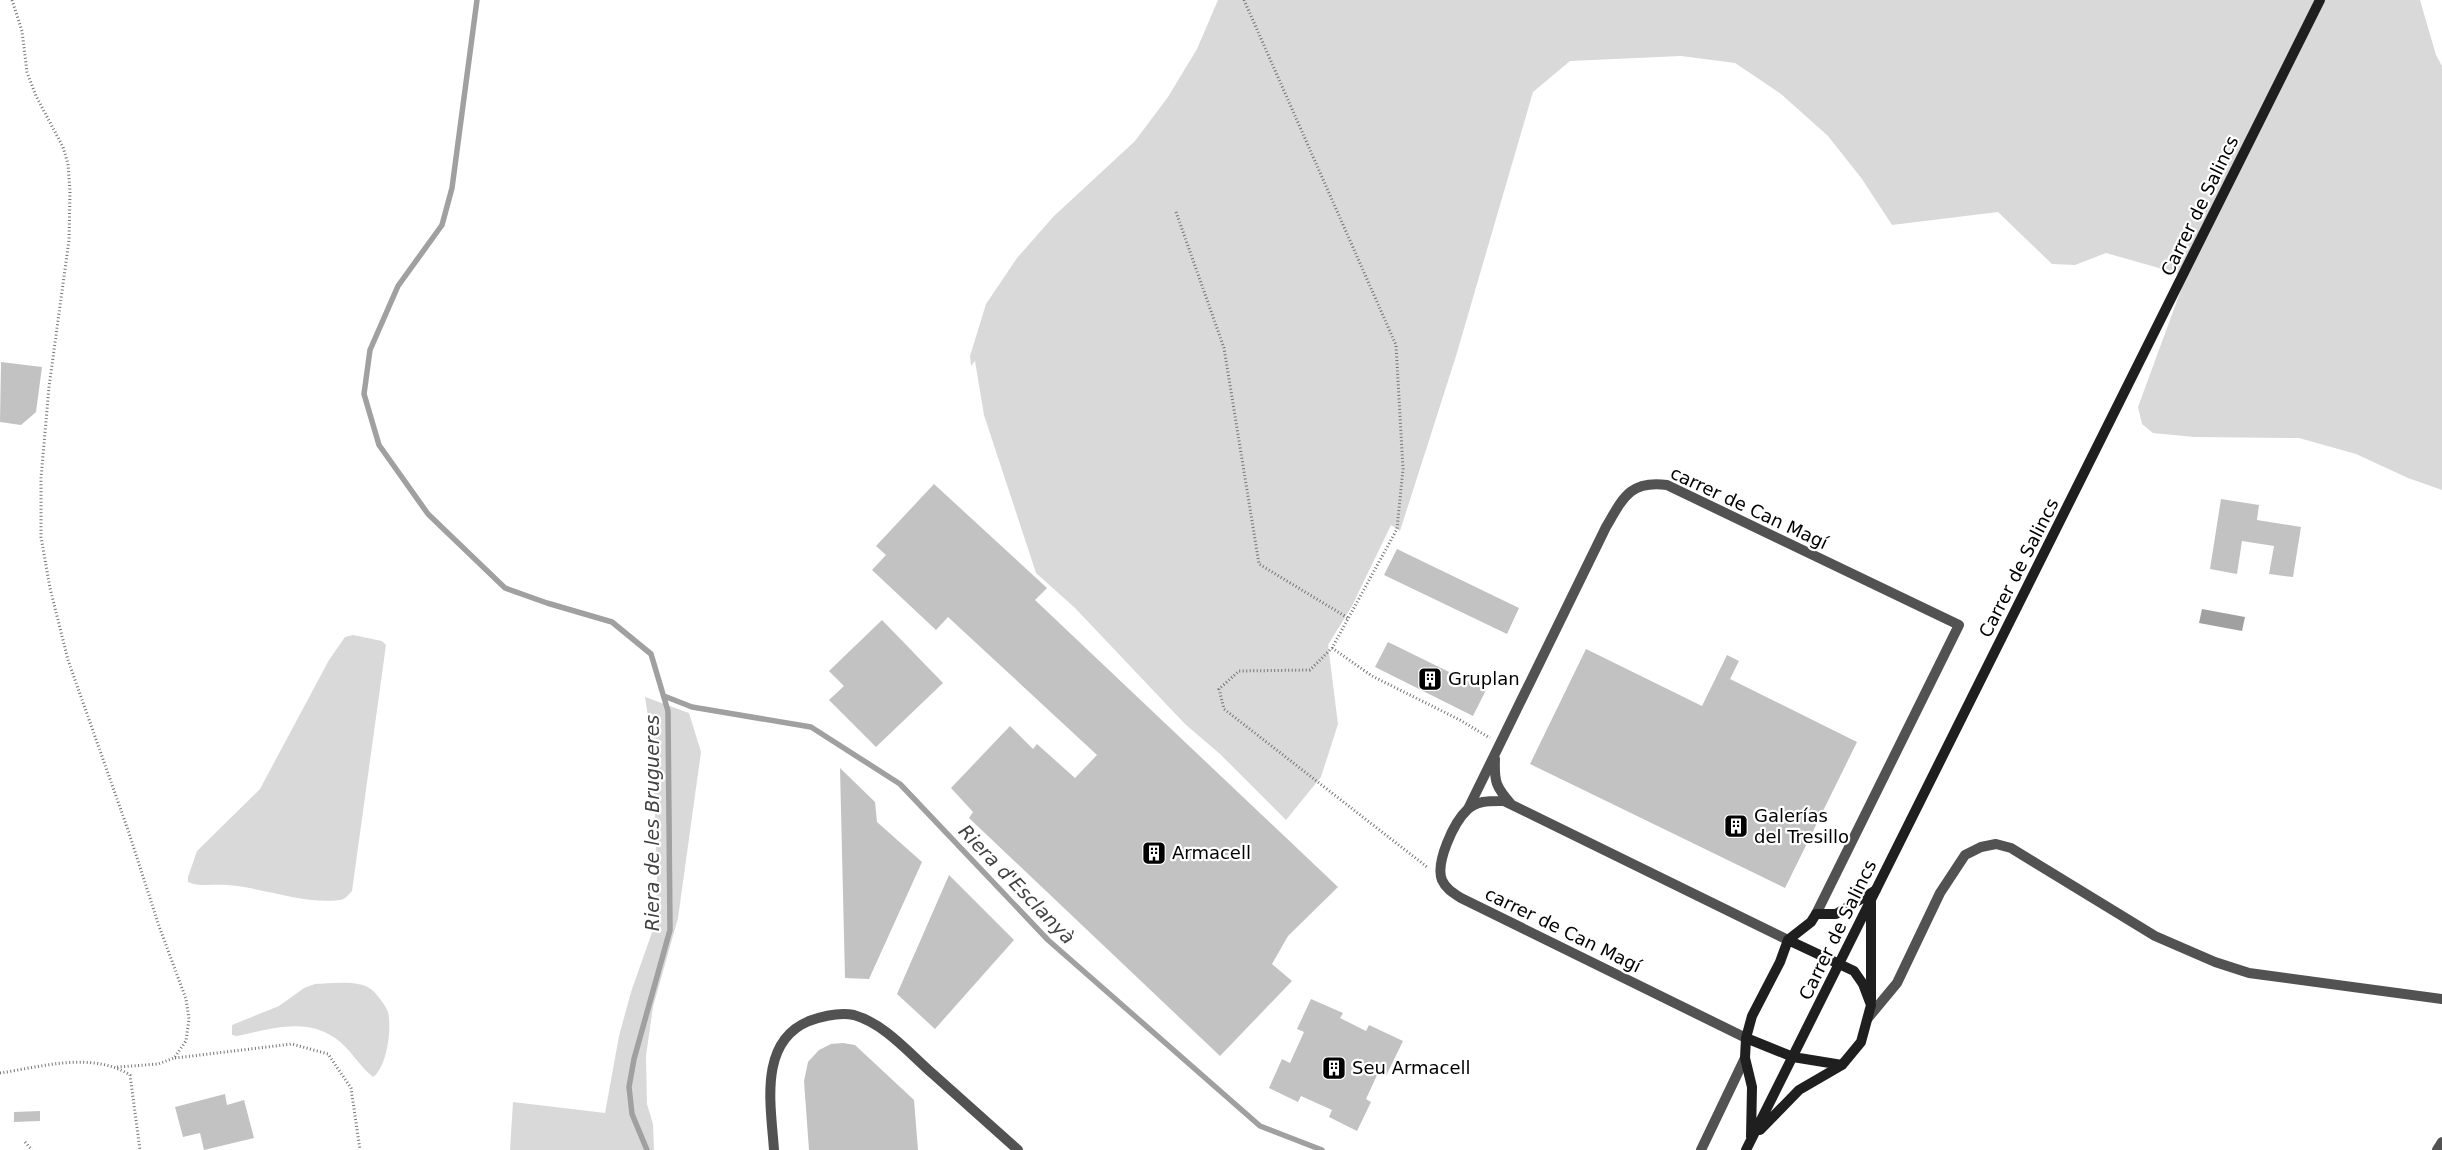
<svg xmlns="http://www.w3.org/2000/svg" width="2442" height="1150" font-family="'DejaVu Sans',sans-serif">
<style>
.green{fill:#d9d9d9}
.water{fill:#a0a0a0}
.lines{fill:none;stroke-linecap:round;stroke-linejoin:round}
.stream{stroke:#a0a0a0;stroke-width:5.5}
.building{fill:#c2c2c2}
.path{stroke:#747474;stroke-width:3;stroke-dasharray:1 2.5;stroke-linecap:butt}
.street{stroke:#525252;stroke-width:10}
.secondary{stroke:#1f1f1f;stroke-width:10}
.labels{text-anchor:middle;stroke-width:4.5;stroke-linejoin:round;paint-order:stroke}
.street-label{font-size:18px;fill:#000;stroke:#fff}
.poi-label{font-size:18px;fill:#000;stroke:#fff;text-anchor:start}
.water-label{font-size:19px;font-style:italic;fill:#414141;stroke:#fff}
</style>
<rect width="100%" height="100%" fill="#fff"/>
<!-- green -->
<path class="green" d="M1218,0H2420L2436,55L2442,66V490L2408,478L2356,454L2299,438L2194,437L2153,433L2142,424L2138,407L2185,279L2173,272L2106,253L2075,265L2052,264L1998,212L1892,225L1862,179L1828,136L1781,94L1735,63L1681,56L1570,61L1533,92L1456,356L1400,531L1391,525L1352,606L1328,645L1338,724L1321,777L1286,820L1220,754L1185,724L1075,608L1036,573L984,415L975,361L971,366L970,356L986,304L1017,258L1054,216L1135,141L1168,97L1197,49Z
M353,635L382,641L386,645L352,891C348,895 346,899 340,900C305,905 261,887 226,885C214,884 198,887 188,882V877L197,851L260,789L329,660L345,637Z
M645,697L689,713L701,752L678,918L653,1007L646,1056L647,1104L653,1124L654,1150H510L513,1102L605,1113L619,1036L631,992L656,921L657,876L653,749Z
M315,984C331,984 359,979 372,990C377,994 386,1006 388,1012C392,1029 387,1067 373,1077C359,1066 350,1048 335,1038C305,1017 270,1029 237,1036L232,1035V1025L279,1006L304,988Z"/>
<!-- water -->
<path class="water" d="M2202,609L2245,617L2242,631L2199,623Z"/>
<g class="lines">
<!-- stream -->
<path class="stream" d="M477,0L452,188L442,225L398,286L370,350L364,394L379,445L428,514L505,588L547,603L612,622L651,654L668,711L670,930L634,1059L629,1087L632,1114L647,1150
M664,696L692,707L811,727L900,784L1048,940L1260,1126L1322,1150"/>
</g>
<!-- building -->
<path class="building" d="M1,362L42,367L36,412L21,425L0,422Z
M934,484L1047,588L1035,600L1338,887L1288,936L1272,964L1292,981L1220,1056L969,818L973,812L951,788L1010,726L1033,749L1037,744L1075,778L1097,755L948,617L936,630L872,570L886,555L876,546Z
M2221,499L2259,505L2257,520L2301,527L2293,577L2269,574L2274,546L2242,541L2237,574L2210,569Z
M1397,549L1519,608L1507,634L1384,575Z
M882,620L943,683L876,747L829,700L844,686L829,671Z
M1388,642L1486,690L1473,716L1375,667Z
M1586,649L1702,706L1727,655L1739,661L1730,679L1857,742L1785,888L1530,764Z
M840,768L875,802L877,822L922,862L869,979L845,978Z
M949,875L1014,940L935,1029L897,994Z
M1311,999L1343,1013L1340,1018L1366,1031L1369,1025L1403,1041L1386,1076L1378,1073L1366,1099L1371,1102L1357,1131L1329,1117L1332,1110L1301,1096L1298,1102L1269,1088L1282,1059L1290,1063L1304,1032L1297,1029Z
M843,1043L855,1045L914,1100L918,1150H809L804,1081L808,1062L819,1050L831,1044Z
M225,1094L227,1105L244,1100L254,1138L204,1150L200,1133L183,1137L175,1107Z
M40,1111V1121L14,1122V1112Z"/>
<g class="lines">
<!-- path -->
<path class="path" d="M12,0L22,31L27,72L36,96L63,147L68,164L70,191L69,240L49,387L41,478V537L50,588L68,660L128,830L159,926L186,999L189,1019L186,1041L174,1058L158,1064L117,1067
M1244,0L1396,345L1403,469L1397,529L1332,648L1310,670L1239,671L1219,689L1224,709L1427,867
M1176,212L1224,348L1259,564L1348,618
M1332,648L1372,676L1460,720L1490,738
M175,1058L292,1044L328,1054L351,1088L360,1150
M0,1073C41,1067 92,1051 130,1075L140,1150
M25,1142L32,1150"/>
<!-- street -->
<path class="street" d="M1495,759C1494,782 1496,787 1511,804
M1468,809L1606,527C1623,498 1630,480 1667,485L1959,625L1816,914
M1868,1018L1897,983L1940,893L1965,855L1981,847L1996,844L2011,848L2155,936L2215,962L2249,973L2442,999
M1746,1038L1461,898C1453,893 1446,889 1442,880C1435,863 1454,822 1467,810C1477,800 1491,801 1504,801L1788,940
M774,1150C771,1106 758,1042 809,1021C823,1016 839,1012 854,1015C885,1024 909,1053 933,1074C961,1099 990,1125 1018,1150
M1701,1150L1745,1058
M2437,1150L2442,1142"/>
<!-- secondary -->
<path class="secondary" d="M1871,901V1001
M1746,1038L1793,1057L1842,1065
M1760,1130L1799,1090L1842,1065L1861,1042L1871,1005L1863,984L1854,971L1788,940
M1751,1137L1752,1087L1745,1058L1746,1038L1752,1016L1780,962L1788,940L1811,922L1816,914H1836L1876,890
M1746,1150L2320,0"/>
</g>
<!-- icons -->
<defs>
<g id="building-square" transform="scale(1.25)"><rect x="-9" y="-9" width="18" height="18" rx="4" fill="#000" stroke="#fff"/><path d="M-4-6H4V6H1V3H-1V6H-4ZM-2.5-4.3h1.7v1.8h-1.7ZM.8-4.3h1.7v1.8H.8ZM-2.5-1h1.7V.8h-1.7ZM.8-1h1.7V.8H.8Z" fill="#fff"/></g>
</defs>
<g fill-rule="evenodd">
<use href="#building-square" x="1430" y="679"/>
<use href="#building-square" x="1736" y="826"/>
<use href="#building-square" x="1154" y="853"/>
<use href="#building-square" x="1334" y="1068"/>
</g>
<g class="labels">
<!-- street labels -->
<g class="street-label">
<text transform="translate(2200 206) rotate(-64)" y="6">Carrer de Salincs</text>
<text transform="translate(1749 508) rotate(25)" y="6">carrer de Can Magí</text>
<text transform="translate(2019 568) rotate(-63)" y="6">Carrer de Salincs</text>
<text transform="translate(1563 930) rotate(26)" y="6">carrer de Can Magí</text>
<text transform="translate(1838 930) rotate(-64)" y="6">Carrer de Salincs</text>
</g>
<!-- poi labels -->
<g class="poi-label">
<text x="1448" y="685">Gruplan</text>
<text x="1754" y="822">Galerías<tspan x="1754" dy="21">del Tresillo</tspan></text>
<text x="1172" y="859">Armacell</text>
<text x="1352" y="1074">Seu Armacell</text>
</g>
<!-- water labels -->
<g class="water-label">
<text transform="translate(652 823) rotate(-90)" y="7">Riera de les Brugueres</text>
<text transform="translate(1017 884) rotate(46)" y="7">Riera d'Esclanyà</text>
</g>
</g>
</svg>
